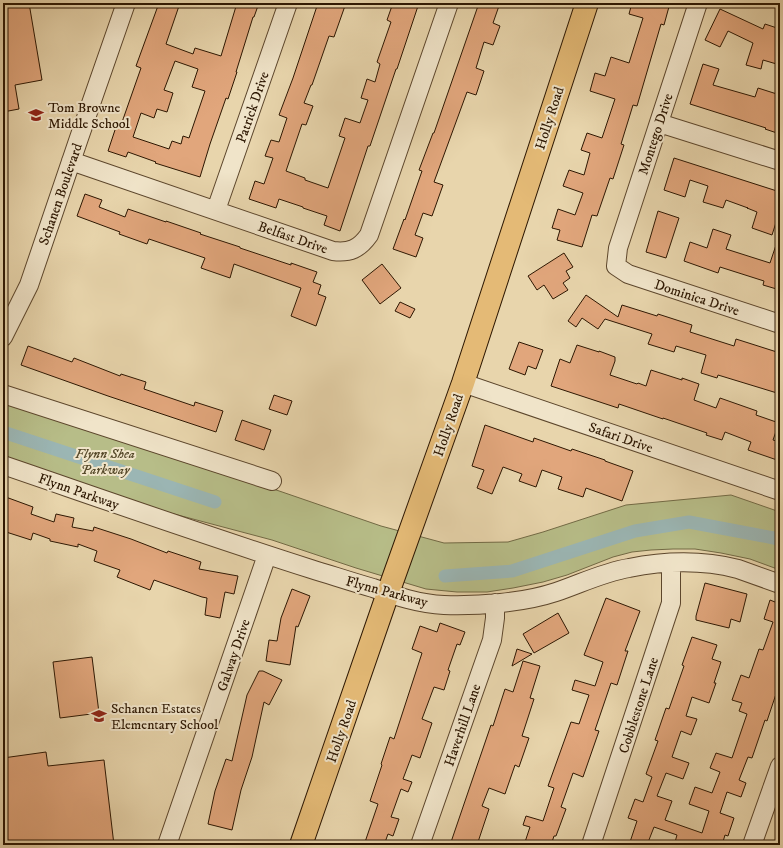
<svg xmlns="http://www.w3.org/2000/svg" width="783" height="848" font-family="'IM FELL DW Pica',serif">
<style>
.green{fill:#b7bd88;stroke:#726a45}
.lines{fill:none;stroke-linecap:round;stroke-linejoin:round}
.canal{stroke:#9bb6b4;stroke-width:13}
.building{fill:#e1a67c;stroke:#2d1702;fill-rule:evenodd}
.minor-casing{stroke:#5c462c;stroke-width:20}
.major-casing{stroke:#2d1702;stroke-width:24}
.minor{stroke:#f0e4c9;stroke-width:18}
.major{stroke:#e4ba76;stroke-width:22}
.labels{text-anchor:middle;stroke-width:4;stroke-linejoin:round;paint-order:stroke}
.poi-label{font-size:14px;fill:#2d1702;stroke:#f0e4c9;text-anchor:start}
.street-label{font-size:14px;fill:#2d1702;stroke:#f0e4c9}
.park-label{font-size:14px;font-style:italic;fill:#56492a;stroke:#f0e4c9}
</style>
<rect width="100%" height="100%" fill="#e8d5ac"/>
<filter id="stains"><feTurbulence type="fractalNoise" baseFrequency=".005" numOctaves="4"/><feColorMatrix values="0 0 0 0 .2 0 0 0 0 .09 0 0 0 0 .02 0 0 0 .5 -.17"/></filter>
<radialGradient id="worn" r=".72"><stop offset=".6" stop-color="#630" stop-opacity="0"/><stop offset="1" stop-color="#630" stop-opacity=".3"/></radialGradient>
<!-- green -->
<path class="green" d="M3,396L381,526L444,543L508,542L543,532L626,505L731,495L780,512V570L750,559L721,553L695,549H673L651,550L632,552L613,557L567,575L543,582L513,588L487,592H457L426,589L356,568L272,540L159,510L3,456Z"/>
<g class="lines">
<!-- canal -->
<path class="canal" d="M3,432L215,502
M445,576L512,571L635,531L689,522L774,538L780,540"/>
</g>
<!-- building -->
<path class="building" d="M3,3H29L42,80L15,85L19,109L3,112Z
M159,3H180L166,44L193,54L195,48L221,56L237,3H259L254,17H253L236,72H237L228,99L226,98L210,144L200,177L155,163L156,162L128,152L126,157L108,151L117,124L121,125L141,68L136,66ZM175,61L198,69L192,87L205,91L189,138L183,136L181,144L172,141L169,149L133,137L141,113L154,118L157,109L167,112L173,93L164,90Z
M318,3H346L334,37L329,36L312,85H311L304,103L313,106L306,125L302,124L286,171L305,178V180L328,188L345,138L339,136L345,118L360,123L368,100L361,98L367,79L375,82L380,64L377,62L391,22L387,20L393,3H419L397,69H396L370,146H368L340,231L324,225L327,216L303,208V207L279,199L276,208L249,199L255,181L264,184L273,158L265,156L271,140L279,142L287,118L279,115L293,78Z
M479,3H500L493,23L500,26L493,45L484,42L476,68L484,71L476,95L467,92L434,182L443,185L432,216L423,213L415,235L423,238L416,257L393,249L404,219L405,220L422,171L419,170L433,133H434Z
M632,3H670L664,25L661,24L637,106L633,105L621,144L624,145L613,179L610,178L597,216L592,215L582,247L557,240L560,230L552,228L558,209L575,215L583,193L563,186L569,170L584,175L590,153L581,150L587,133L602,138L615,99L590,91L595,73L605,76L611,57L629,63L643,18L629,14Z
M720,9L763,29L765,24L780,29V65L763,60L761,69L746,65L753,43L728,31L720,47L705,40Z
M703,64L719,69L713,85L755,97L758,88L780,95V134L765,129L766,128L690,104Z
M674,158L780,192V210L772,235L752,228L757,212L747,208H748L726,200L723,208L703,202L708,186L690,180L685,197L664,190Z
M85,194L102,200L99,207L125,217L128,209L166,222V221L201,233L200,234L240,247V248L291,265V263L317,272L313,282L321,285L318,294L326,297L316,326L291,316L301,288L234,264L230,278L201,268L205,258L149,239L147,244L119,234L120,232L77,216Z
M658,211L679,218L666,258L646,252Z
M713,229L731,235L726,249L770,263L778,239H780V290L763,285L764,281L720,267L718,273L684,261L690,242L707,248Z
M564,253L573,267L566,271L570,278L563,283L568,290L553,299L544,285L537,290L528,276Z
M382,264L401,288L380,304L362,280Z
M586,295L618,317L622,305L657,316L658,314L692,325L690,332L734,346L736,339L780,353L777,360L780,361V383L777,393L718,375L717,378L701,373L706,355L676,346L674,352L648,344L652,334L605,319L598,329L582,318L576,327L568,321Z
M400,302L415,309L410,318L395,311Z
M519,342L543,350L536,369L528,366L525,375L509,369Z
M577,345L599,352V351L615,357V361L610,375L637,384L638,383L646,386L651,370L682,380V378L699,384L694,400L716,408L720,398L757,411L756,415L779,423L773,440L780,442V452L777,460L748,450L751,442L725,432L722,440L706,435L707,433L663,418V419L619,404L618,408L551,386L560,359L570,363Z
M28,346L72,362L74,358L120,376L121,374L146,382L144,389L194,406L195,402L223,411L216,432L108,396L21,365Z
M274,395L292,401L287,415L269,409Z
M242,420L271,430L264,450L235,440Z
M485,425L533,442L534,438L571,451L572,449L605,460V461L633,471L622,501L586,488L583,497L558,489L562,477L542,470L536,487L519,481L522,474L503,467L492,494L477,488L484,470L472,466Z
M3,496L33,507L31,514L54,522L56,514L74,518L72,527L93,531L94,527L131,539L167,553L168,551L201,562L199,569L238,576L234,594L225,592L220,618L205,615L207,598L202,597L154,580L150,590L117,577L120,570L94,561L97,551L78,544V547L50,541V539L33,533L31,540L3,531Z
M705,583L747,594L740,622L731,619L729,628L696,620V616Z
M292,589L310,596L298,627L296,626L290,665L266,661L269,640L277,641L281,618Z
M606,598L640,611L625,651H628L617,685L611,683L595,730L599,731L583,777L573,773L561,807L566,809L556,836H554L551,845H524L530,827L523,825L526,816L543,821L554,788L548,786L571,722L579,724L589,695L572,690L575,680L595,686L603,662L584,655Z
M770,600L780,604V682L767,721L765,720L752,758L748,757L739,780L746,783L741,797L727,792L720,813L734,818L728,836L725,835L722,845H683L675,842L677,835L654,827L647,845H629L637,821L628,818L635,799L643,802L652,777L646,774L658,741L655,740L666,708L669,709L684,666L682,665L692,637L717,645L712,659L721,662L714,683H716L709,703L692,697L686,716L697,719L691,735L681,731L672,757L689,763L683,779L666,773L657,796L672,801L665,820L702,833L709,811L689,804L695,787L712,793L720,772L710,768L716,753L732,758L747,714L739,711L742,703L732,700L741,675L749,678L759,649L763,650L773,622L764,619Z
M558,613L569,633L534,653L523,634Z
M440,623L465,632L460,645L457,644L448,670L450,671L444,690L434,687L422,719L432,723L420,758L412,755L403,779L412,782L408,792L401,789L391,817L399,819L393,836L388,834L384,845H364L378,804L370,801L382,765L381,764L390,737L394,739L422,653L412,649L420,626L437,632Z
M517,649L532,654L512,666Z
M92,657L99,713L60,718L53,662Z
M523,661L540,666L530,698L534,699L522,736L529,738L519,767L515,765L505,794L489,788L482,806L489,809L477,845H450L491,725L493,726L505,689L513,692Z
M259,671H263L282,680L269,705L264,702L252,757L241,790L232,830L208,824L215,791L226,759L232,761L247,695Z
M46,752L48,766L104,760L114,845H3V758Z"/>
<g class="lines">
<!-- minor casing -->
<g class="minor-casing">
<path id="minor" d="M698,3L618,248L616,266L628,274L780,324
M659,123L780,161
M71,161L333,251C350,253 359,249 369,235L449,3
M216,210L288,3
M3,337L29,285L79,138L126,3
M463,383L780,491
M3,394L272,481
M3,465C105,500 207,536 311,569C331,575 352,582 373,588C396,596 419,604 444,605C479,606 523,603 556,592C580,584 604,572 629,568C664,561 703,560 738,569C752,574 766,579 780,584
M167,845L267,555
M420,845L492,640L495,618V603
M591,845L671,603V563
M752,845L780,766"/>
</g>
<!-- major casing -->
<g class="major-casing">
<path id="major" d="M301,845L388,593L463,383L587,3"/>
</g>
<!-- minor -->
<use href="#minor" class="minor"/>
<!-- major -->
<use href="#major" class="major"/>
</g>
<!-- icons -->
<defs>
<g id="school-bare" transform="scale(1.2)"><path d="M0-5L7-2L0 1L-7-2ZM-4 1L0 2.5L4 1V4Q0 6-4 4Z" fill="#8f2418" stroke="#f0e4c9" stroke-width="2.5" paint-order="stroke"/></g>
</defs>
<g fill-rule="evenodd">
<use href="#school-bare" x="36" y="115"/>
<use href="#school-bare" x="99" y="716"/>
</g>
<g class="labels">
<!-- poi labels -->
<g class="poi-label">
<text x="48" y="112">Tom Browne<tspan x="48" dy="16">Middle School</tspan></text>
<text x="111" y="713">Schanen Estates<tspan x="111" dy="16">Elementary School</tspan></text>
</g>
<!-- street labels -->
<g class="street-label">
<text transform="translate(252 107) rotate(-71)" y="5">Patrick Drive</text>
<text transform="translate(549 118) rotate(-72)" y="5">Holly Road</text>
<text transform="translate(655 134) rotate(-72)" y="5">Montego Drive</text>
<text transform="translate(60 194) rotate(-71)" y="5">Schanen Boulevard</text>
<text transform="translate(293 237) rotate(19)" y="5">Belfast Drive</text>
<text transform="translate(697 297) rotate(18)" y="5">Dominica Drive</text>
<text transform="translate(448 425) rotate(-71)" y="5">Holly Road</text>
<text transform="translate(621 437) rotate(19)" y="5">Safari Drive</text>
<text transform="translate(79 491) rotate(19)" y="5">Flynn Parkway</text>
<text transform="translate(387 591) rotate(15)" y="5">Flynn Parkway</text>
<text transform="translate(233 655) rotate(-71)" y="5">Galway Drive</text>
<text transform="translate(638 705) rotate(-72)" y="5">Cobblestone Lane</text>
<text transform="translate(462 725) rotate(-71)" y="5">Haverhill Lane</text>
<text transform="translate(341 731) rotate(-71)" y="5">Holly Road</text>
</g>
<!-- park labels -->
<g class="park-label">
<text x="105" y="458">Flynn Shea<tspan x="105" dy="16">Parkway</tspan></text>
</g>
</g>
<!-- margin -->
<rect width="783" height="848" fill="none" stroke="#e8d5ac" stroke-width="16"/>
<rect x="4" y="4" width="775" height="840" fill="none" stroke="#2d1702" stroke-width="2"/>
<rect x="8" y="8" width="767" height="832" fill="none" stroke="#2d1702"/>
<rect width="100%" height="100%" filter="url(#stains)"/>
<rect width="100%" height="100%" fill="url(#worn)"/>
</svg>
